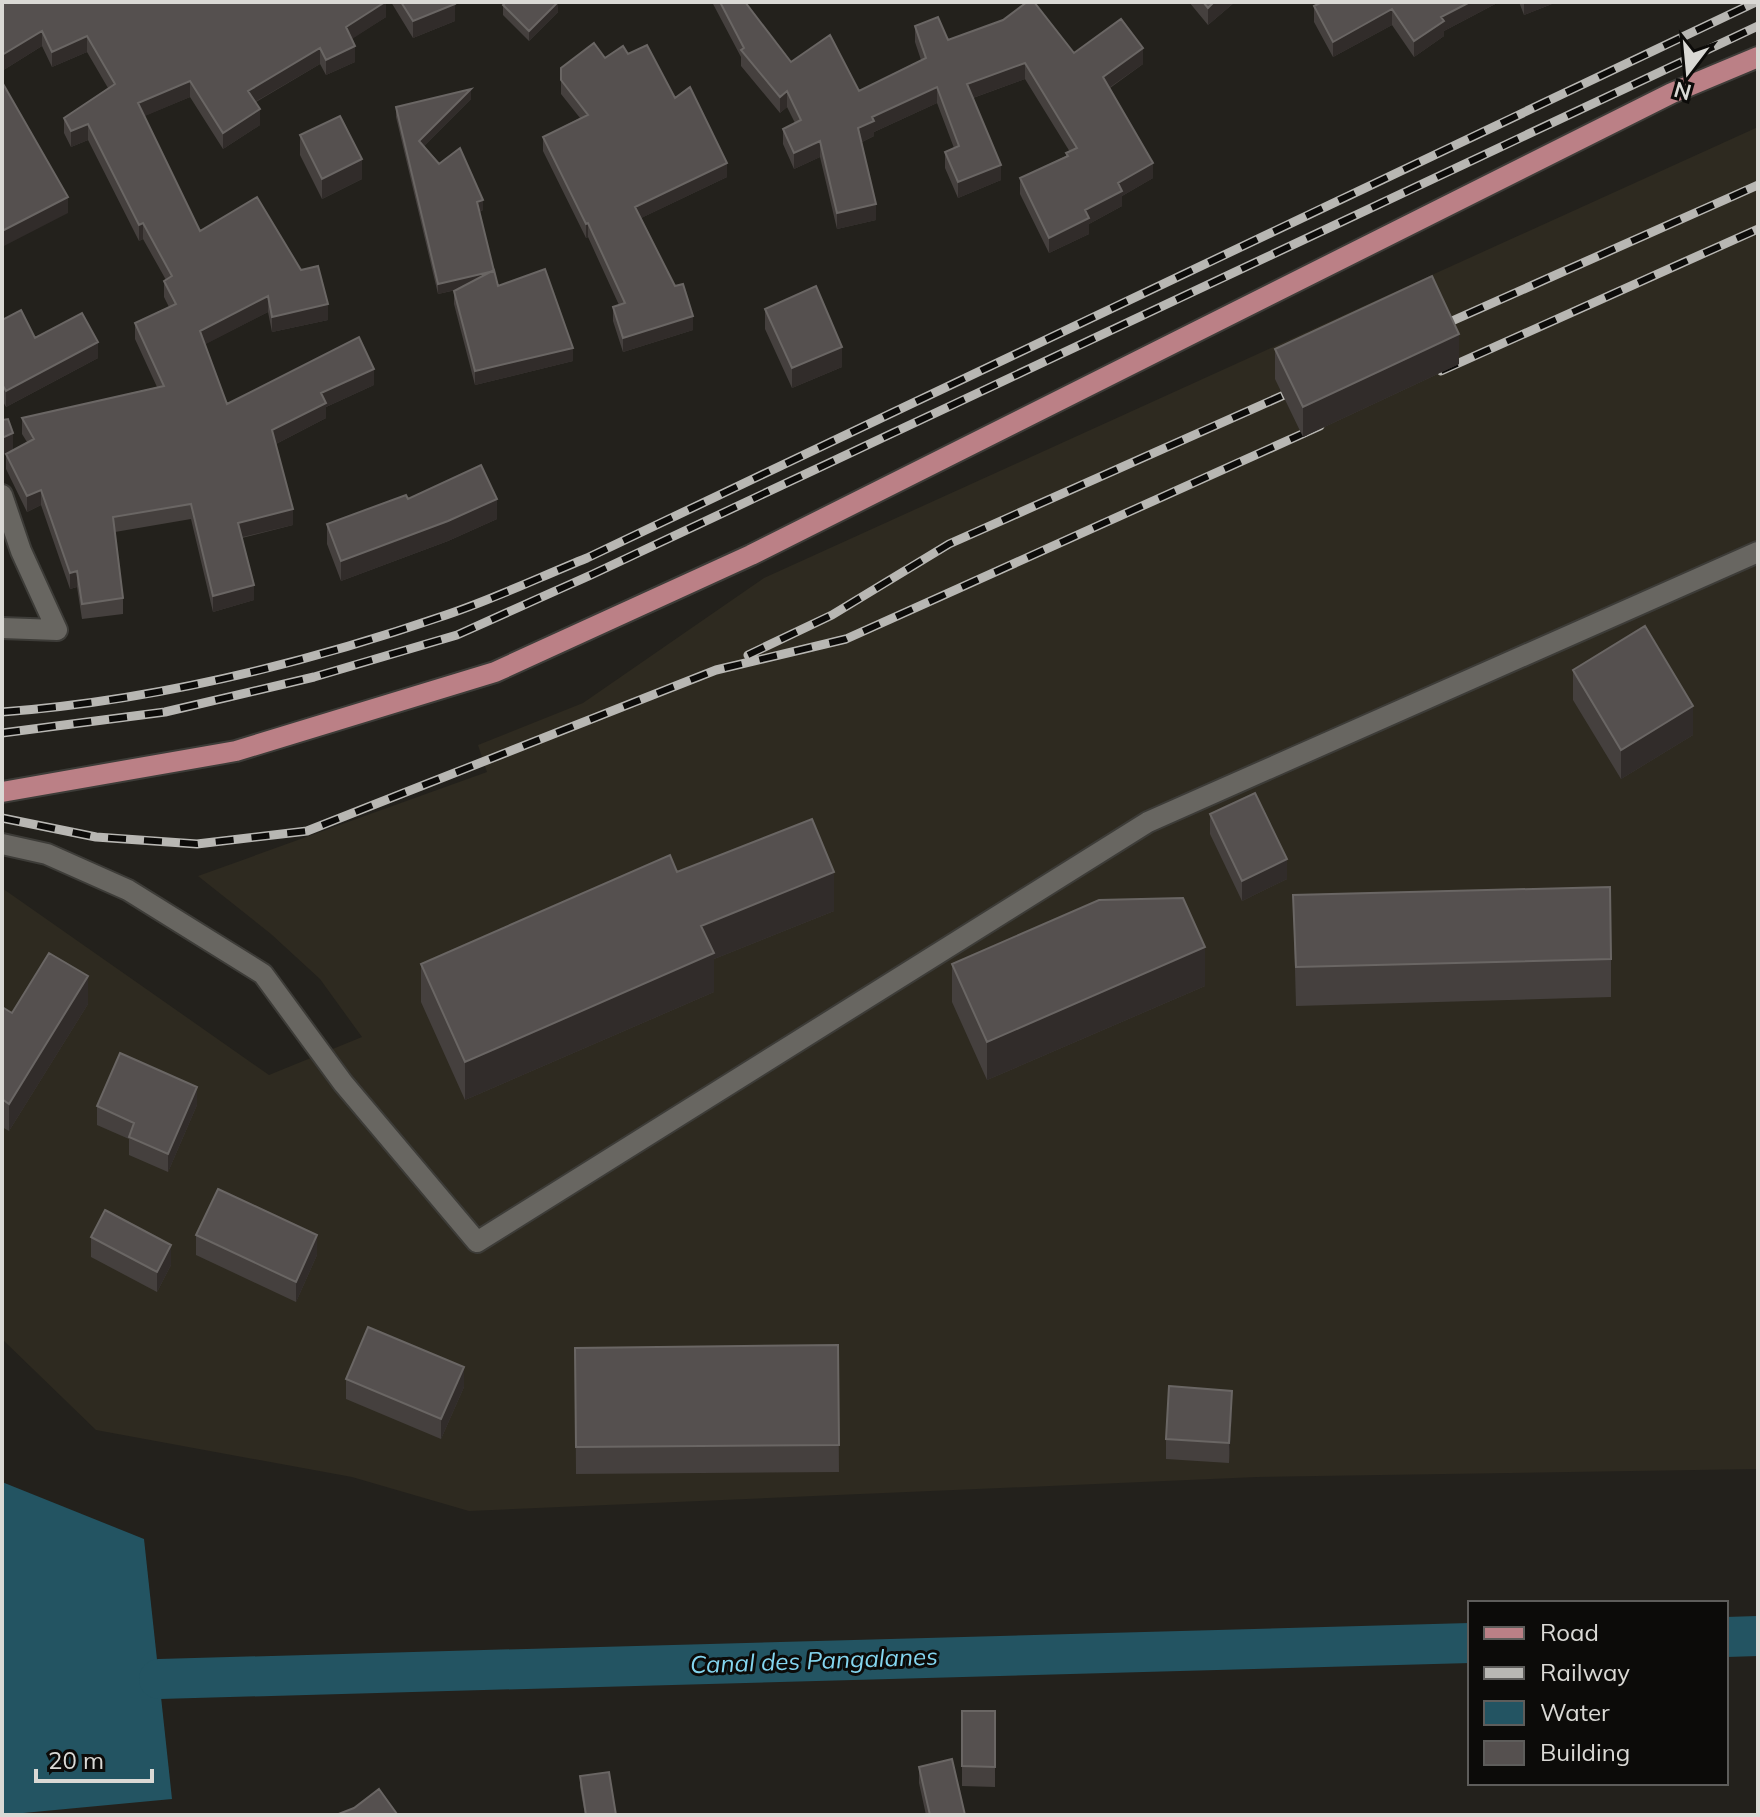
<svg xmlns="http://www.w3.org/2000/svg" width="1760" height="1817" font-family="Mulish,sans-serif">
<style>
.built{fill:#2e2a20}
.water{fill:#235462}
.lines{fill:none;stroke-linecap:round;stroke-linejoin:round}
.canal{stroke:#235462;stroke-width:40}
.minor-casing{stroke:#3d3c38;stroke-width:24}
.primary-casing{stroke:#3d3c38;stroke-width:24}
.minor{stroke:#686661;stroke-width:20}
.primary{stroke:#bb8086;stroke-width:20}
.rail-casing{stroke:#b8b7b3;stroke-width:9}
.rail{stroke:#0c0b09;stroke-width:6;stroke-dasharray:18;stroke-linecap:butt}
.wall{fill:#45403e}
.shaded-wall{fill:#312c2a}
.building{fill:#55504f;stroke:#6a6664;stroke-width:2}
.labels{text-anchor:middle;stroke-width:6;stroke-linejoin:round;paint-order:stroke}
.water-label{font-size:24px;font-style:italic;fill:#84d5ef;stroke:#0c0b09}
</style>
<rect width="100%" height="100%" fill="#23211c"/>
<!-- built -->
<path class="built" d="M1758,127V1469L1257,1477L469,1511L352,1477L96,1430L2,1339V888L269,1075L362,1037L320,979L271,934L198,876L487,772L478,745L583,703L764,578Z"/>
<!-- water -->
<path class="water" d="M2,1482L144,1539L172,1799L2,1815Z"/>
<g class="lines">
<!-- canal -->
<path class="canal" d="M1726,1637L1758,1636
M159,1679L1470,1643"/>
<!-- minor casing -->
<g class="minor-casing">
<path id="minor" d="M2,495L21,551L57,630L2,628
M2,844L47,854L128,890L263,974L343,1083L477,1242L1148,822L1758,552"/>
</g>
<!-- primary casing -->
<g class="primary-casing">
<path id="primary" d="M2,792L236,751L495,672L751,555L1672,93L1758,57"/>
</g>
<!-- minor -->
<use href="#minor" class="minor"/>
<!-- primary -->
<use href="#primary" class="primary"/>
<!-- rail casing -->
<g class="rail-casing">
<path id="rail" d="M1434,329L1758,185
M1441,371L1758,229
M748,655L832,615L949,544L1302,387
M2,712C153,701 303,664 446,615C494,599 540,577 587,558L1756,2
M2,733L165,712L314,677L457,635L591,575L1758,26
M2,818L96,837L197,844L307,831L716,670L846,639L1320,426"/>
</g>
<!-- rail -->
<use href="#rail" class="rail"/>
</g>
<!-- wall -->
<path class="wall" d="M2,2L386,17L351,39L355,62L326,75L320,64L256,102L260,125L223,149L190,97L144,116L200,231L328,320L272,332L268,312L205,344L227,404L374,385L326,407V418L276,444L293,525L242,538L254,600L213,612L191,519L115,532L123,598V614L82,619L77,587L70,589L41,505L27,512L6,469V454L27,442L22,434V418L157,387L135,339V323L169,307L164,297V281L166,280L143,239L139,241L88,140L71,147L64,133V118L108,88L87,52L52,67L42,46L2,71Z
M391,2H454L455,21L413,38Z
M712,2H745L791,62L859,91L921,60L915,42V26L948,40L1074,53L1143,64L1110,88L1153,178L1122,196V206L1089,224V234L1049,253L1020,194V178L1066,156V153L1070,152L1025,79L973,98L1001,180L958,198L945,168V152L954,148L937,103L874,132V136L862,142L876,220L837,229L820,157L794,169L783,144V129L795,123L787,107L780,113L741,66V57Z
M1189,2H1235L1208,25Z
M1322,2H1499L1444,31V36L1414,57L1392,25L1333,57L1314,22V6Z
M1519,2H1557L1524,15Z
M503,5L558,12L529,41L503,15Z
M628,54L675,98L727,177L641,218L693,330L623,352L613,321V307L619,305L588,237L586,238L543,151V137L580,118L561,94V80L605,58Z
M471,99L424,146L483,210L479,212L498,286L573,361L475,385L454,304V291L456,290L438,294L396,117V107Z
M300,135L362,179L322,199L300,155Z
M765,309L842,367L792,388L765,329Z
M2,320L35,338L98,358L6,407L2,400Z
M1275,349L1459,364L1303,437L1275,379Z
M408,499L497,519L448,541L341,581L327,544V524Z
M1573,670L1693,735L1621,779L1573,700Z
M1210,814L1287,879L1242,901L1210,834Z
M677,872L834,911L714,959V992L465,1100L421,1002V964Z
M1293,895L1611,959V997L1296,1006Z
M952,964L1205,986L987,1080L952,1002Z
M88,1004L9,1131L2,1127V1007L12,1013Z
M197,1105L168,1172L129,1155V1139L97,1125V1106Z
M196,1235L317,1255L296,1302L196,1255Z
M91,1237L171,1265L157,1292L91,1257Z
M838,1345L839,1472L576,1474L575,1348Z
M346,1379L464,1387L441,1439L346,1399Z
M1232,1411L1229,1463L1166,1459V1439Z
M962,1711H995V1787L962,1786Z
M919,1767L965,1815H926L919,1783Z
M580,1776L616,1815H585L580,1787Z"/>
<!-- shaded-wall -->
<path class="shaded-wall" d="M386,2V17L346,43V27Z
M558,2V12L529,41V31Z
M1214,2H1235L1208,25V8Z
M1470,2H1499L1444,31V36L1414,57V41L1441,17Z
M1524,2H1557L1524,15Z
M455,4V21L413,38V21Z
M1392,9V25L1333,57V42Z
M42,31V46L2,71V55Z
M87,36V52L52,67V52Z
M355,46V62L326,75V60Z
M320,48V64L248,106V91Z
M1143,48V64L1103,92V77Z
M1025,63V79L967,100V84Z
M190,81V97L138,119V103Z
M937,87V103L874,132V136L858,144V128L872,117Z
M471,89V99L419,151V141Z
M787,91V107L780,113V97Z
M260,109V125L223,149V133Z
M88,124V140L71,147V131Z
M820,141V157L794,169V153Z
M362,159V179L322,199V179Z
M727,163V177L635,221V207Z
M1153,163V178L1122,196V206L1089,224V234L1049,253V238L1118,183Z
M1001,165V180L958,198V182Z
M68,197V213L2,247V231Z
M483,200V210L477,212V202Z
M876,204V220L837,229V213Z
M143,223V239L139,241V225Z
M588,223V237L586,238V224Z
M494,271V281L438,294V284Z
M268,296V312L200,347V331Z
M328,304V320L272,332V317Z
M693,316V330L623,352V338Z
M1459,334V364L1303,437V407Z
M98,342V358L6,407V391Z
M842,347V367L792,388V368Z
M573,348V361L475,385V371Z
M374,369V385L326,407V418L272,446V430L321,393Z
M13,433V451L2,456V438Z
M41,490V505L27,512V496Z
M497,499V519L448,541L341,581V561Z
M293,509V525L238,538V523Z
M77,571V587L70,589V573Z
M254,585V600L213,612V596Z
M1693,706V735L1621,779V750Z
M1287,859V879L1242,901V881Z
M834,872V911L714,959V992L465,1100V1062L701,926Z
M1205,947V986L987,1080V1042Z
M88,976V1004L9,1131V1104Z
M197,1087V1105L168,1172V1154Z
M317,1235V1255L296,1302V1282Z
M171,1245V1265L157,1292V1272Z
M464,1367V1387L441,1439V1419Z
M1232,1391V1411L1229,1463V1443Z"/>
<!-- building -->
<path class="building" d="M2,2H385L346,27L355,46L326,60L320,48L248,91L260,109L223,133L190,81L138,103L200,231L257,197L301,270L318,266L328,304L272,317L268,296L200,331L227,404L359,337L374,369L321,393L326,403L272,430L293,509L238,523L254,585L213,596L191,504L113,517L123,598L82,604L77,571L70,573L41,490L27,496L6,454L34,439L22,418L164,386L135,323L176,304L164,281L172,276L143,223L139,225L88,124L71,131L64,118L115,84L87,36L52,52L42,31L2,55Z
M401,2H454L455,4L413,21Z
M506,2H558L529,31L503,5Z
M720,2H745L791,62L830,35L859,91L926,58L915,26L938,17L948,40L1003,20L1027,2H1034L1074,53L1121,19L1143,48L1103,77L1153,163L1118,183L1122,191L1085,210L1089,218L1049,238L1020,178L1068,156L1066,153L1077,148L1025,63L967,84L1001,165L958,182L945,152L959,146L937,87L872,117L874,121L858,128L876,204L837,213L820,141L794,153L783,129L801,120L787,91L780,97L741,50L744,48Z
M1203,2H1214L1208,8Z
M1322,2H1470L1441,17L1444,21L1414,41L1392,9L1333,42L1314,6Z
M594,43L605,58L623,46L628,54L647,45L675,98L690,87L727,163L635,207L675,286L683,284L693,316L623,338L613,307L625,303L588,223L586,224L543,137L588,115L561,80V68Z
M2,82L68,197L2,231Z
M471,89L419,141L439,164L460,148L483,200L477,202L494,271L438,284L396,107Z
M340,116L362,159L322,179L300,135Z
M545,269L573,348L475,371L454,291L494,270L498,286Z
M1432,276L1459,334L1303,407L1275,349Z
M816,286L842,347L792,368L765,309Z
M21,310L35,338L82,313L98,342L6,391L2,384V320Z
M8,419L13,433L2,438V420Z
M481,465L497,499L448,521L341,561L327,524L406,495L408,499Z
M1645,626L1693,706L1621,750L1573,670Z
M1255,793L1287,859L1242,881L1210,814Z
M812,819L834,872L701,926L714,953L465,1062L421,964L670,855L677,872Z
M1610,887L1611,959L1296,967L1293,895Z
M1183,898L1205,947L987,1042L952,964L1099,900Z
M49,953L88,976L9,1104L2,1099V1007L12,1013Z
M120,1053L197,1087L168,1154L129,1137L134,1123L97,1106Z
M218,1189L317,1235L296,1282L196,1235Z
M105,1210L171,1245L157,1272L91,1237Z
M368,1327L464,1367L441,1419L346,1379Z
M838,1345L839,1445L576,1447L575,1348Z
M1169,1386L1232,1391L1229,1443L1166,1439Z
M962,1711H995V1767L962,1766Z
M952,1759L965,1815H930L919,1767Z
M609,1772L616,1815H586L580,1776Z
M379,1789L397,1814V1815H336L354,1808Z"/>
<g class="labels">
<!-- water labels -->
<g class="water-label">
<text transform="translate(814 1661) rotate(-2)" y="8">Canal des Pangalanes</text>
</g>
</g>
<!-- border -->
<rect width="1760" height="1817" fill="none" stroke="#dad9d5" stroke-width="8"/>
<!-- legend -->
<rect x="1468" y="1601" width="260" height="184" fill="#0c0b09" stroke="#5e5d5b" stroke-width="2"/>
<rect x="1484" y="1627" width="40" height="12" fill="#bb8086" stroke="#5e5d5b" stroke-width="2"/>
<text x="1540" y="1641" font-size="24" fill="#dad9d5">Road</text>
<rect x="1484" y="1667" width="40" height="12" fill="#b8b7b3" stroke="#5e5d5b" stroke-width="2"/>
<text x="1540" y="1681" font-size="24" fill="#dad9d5">Railway</text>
<rect x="1484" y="1701" width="40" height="24" fill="#235462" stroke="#5e5d5b" stroke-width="2"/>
<text x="1540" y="1721" font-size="24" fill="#dad9d5">Water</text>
<rect x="1484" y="1741" width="40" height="24" fill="#55504f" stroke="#5e5d5b" stroke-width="2"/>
<text x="1540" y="1761" font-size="24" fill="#dad9d5">Building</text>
<!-- north arrow -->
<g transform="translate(1688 72) rotate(196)" stroke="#0c0b09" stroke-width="6" paint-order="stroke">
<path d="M0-6L14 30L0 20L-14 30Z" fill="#dad9d5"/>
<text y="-12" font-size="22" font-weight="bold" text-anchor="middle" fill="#dad9d5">N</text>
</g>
<!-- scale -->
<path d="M36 1769v12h116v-12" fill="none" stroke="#dad9d5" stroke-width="4"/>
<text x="48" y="1769" font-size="24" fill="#dad9d5" stroke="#0c0b09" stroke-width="6" paint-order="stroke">20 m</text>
</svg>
